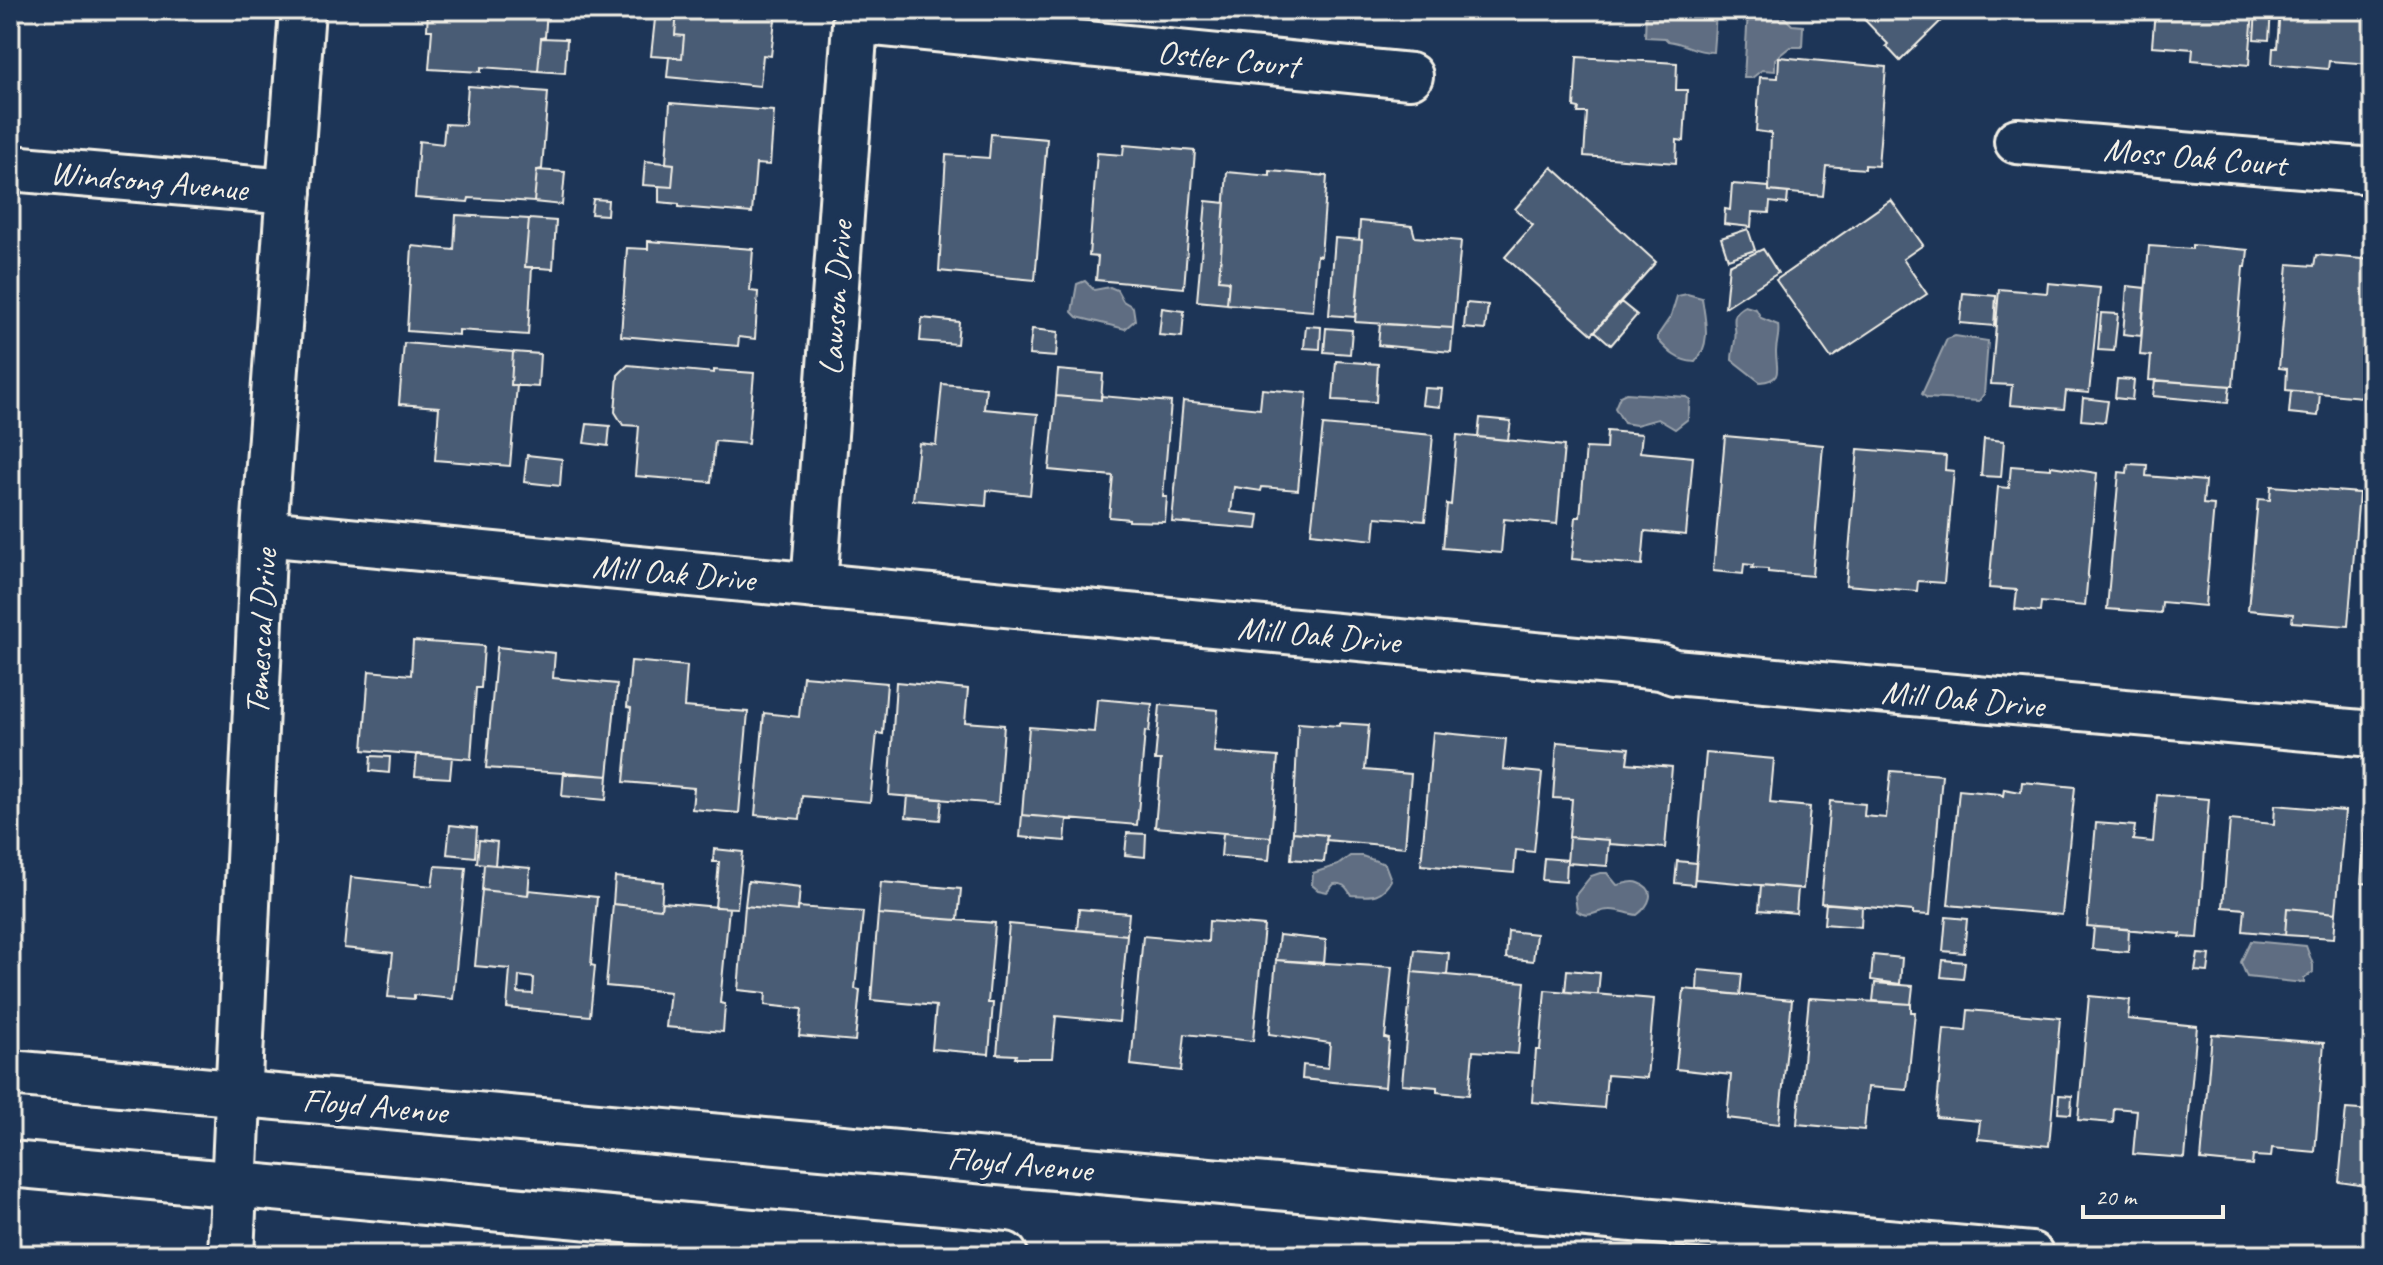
<svg xmlns="http://www.w3.org/2000/svg" width="2383" height="1265" font-family="Caveat,sans-serif">
<style>
.water{fill:#5e6d82;stroke:#9aa2ab;stroke-width:2}
.building{fill:#485b74;stroke:#f4f1e8;stroke-width:2;fill-rule:evenodd}
.lines{fill:none;stroke-linecap:round;stroke-linejoin:round}
.street-casing{stroke:#f4f1e8;stroke-width:50}
.secondary-casing{stroke:#f4f1e8;stroke-width:50}
.street{stroke:#1d3557;stroke-width:44}
.secondary{stroke:#1d3557;stroke-width:44}
.labels{text-anchor:middle;stroke-width:8;stroke-linejoin:round;paint-order:stroke}
.street-label{font-size:34px;fill:#f4f1e8;stroke:#1d3557}
</style>
<rect width="100%" height="100%" fill="#1d3557"/>
<filter id="ink" filterUnits="userSpaceOnUse"><feTurbulence type="fractalNoise" baseFrequency=".0125" numOctaves="2"/><feDisplacementMap in="SourceGraphic" scale="16" xChannelSelector="R" yChannelSelector="G"/><feConvolveMatrix kernelMatrix="1 2 1 2 8 2 1 2 1" color-interpolation-filters="sRGB"/></filter>
<g filter="url(#ink)">
<!-- water -->
<path class="water" d="M1646,10L1716,13L1713,52C1693,52 1686,43 1668,41L1665,38L1645,37Z
M1748,11L1779,12L1792,25L1803,26L1802,47H1790L1775,59V71L1762,70L1752,78H1744Z
M1085,281L1094,290L1110,287L1117,290L1123,301L1133,307L1135,320L1125,329L1077,317L1072,312L1077,284Z
M1687,294L1702,298C1705,320 1712,344 1695,362C1677,361 1669,352 1658,340V335L1671,316L1677,296Z
M1745,306L1756,309L1761,318L1778,325C1780,335 1776,342 1776,352C1776,369 1784,380 1760,382L1732,360C1732,352 1734,348 1735,340C1738,326 1727,315 1745,306Z
M1955,336L1988,341L1984,394L1979,401L1927,398L1922,394L1947,339Z
M1626,393L1686,397L1690,399L1688,419L1675,429L1658,419L1636,425L1624,423L1615,408L1620,396Z
M1350,856H1362L1385,864L1391,880C1381,899 1369,896 1351,895C1346,886 1343,883 1334,884L1327,892L1318,890L1312,885L1313,873L1338,865Z
M1600,873H1607L1617,885C1624,884 1632,880 1639,883C1658,890 1649,906 1637,915C1628,914 1618,909 1609,910C1597,910 1589,920 1577,911L1575,896L1591,876Z
M2251,941L2306,946L2313,965V972L2304,979V983L2247,977L2241,962Z"/>
<!-- building -->
<path class="building" d="M428,10H547L545,37L541,38L538,71L481,67V72L429,69L432,30H427Z
M656,10H677L675,35L684,36L682,58L651,56Z
M677,10H776L771,56L763,55L760,86L667,77L669,57L682,58L684,36L675,35Z
M1553,10H1574L1560,20Z
M1855,10H1952L1900,61L1886,46L1888,44Z
M2155,10H2253L2249,65L2192,60L2193,49L2152,46Z
M2256,10H2271L2269,40L2254,39Z
M2280,10H2373V64L2329,61L2328,69L2272,64L2273,48H2277Z
M541,38L567,39L565,73L538,71Z
M1577,57L1677,63L1676,90H1687L1684,141L1677,140L1676,163L1584,156L1587,113H1578L1579,108L1574,107Z
M1779,57L1886,67L1878,166L1865,165V169L1826,166L1823,196L1769,191L1771,133L1756,131L1760,77L1778,78Z
M468,86L548,92L542,169L537,170L534,202L469,198L468,202L415,198L419,141L443,144L445,124L465,125Z
M670,103L774,111L770,165L756,164L752,213L679,207V204L659,202V186L672,187L674,164L666,163Z
M991,134L1047,139L1035,280L939,271L946,155L989,158Z
M1124,145L1195,151L1184,288L1096,280L1098,257L1089,256L1097,153L1123,155Z
M645,161L674,164L672,187L643,185Z
M1552,167L1656,262L1592,334L1505,257L1533,225L1515,209Z
M537,170L565,172L562,205L534,202Z
M1270,171L1327,176L1321,256L1317,255L1313,311L1227,304L1229,281L1219,280L1227,172L1270,176Z
M1732,184L1769,187V191L1788,193L1787,204L1770,202L1769,213L1752,212L1751,227L1724,224L1725,209L1730,210Z
M593,199L608,200L607,215L591,214Z
M1891,200L1923,245L1903,259L1927,294L1831,358L1776,280Z
M1206,201L1225,203L1219,280L1229,281L1227,304L1197,301Z
M456,215L529,219L525,267H532L528,335L459,330V335L407,331L412,246L454,250Z
M529,219L556,221L553,269L525,267Z
M1360,221L1412,226L1415,237L1461,241L1453,328L1355,322L1362,240H1359Z
M1748,229L1755,250L1728,259L1721,238Z
M1335,238L1362,240L1355,317L1329,315Z
M648,241L753,249L750,291L758,292L755,339L739,337L738,346L621,336L627,248L648,249Z
M2192,245L2248,250L2246,267H2243L2233,386L2149,380L2151,356L2140,355L2149,246L2192,249Z
M1763,249L1778,273L1725,307L1729,265Z
M2316,255L2373,260V398L2286,390L2287,369L2279,368L2288,264L2314,266Z
M2048,283L2100,288L2089,393L2066,391L2064,409L2010,405L2012,385L1991,384L1999,289L2047,293Z
M2127,286L2145,288L2141,336L2123,334Z
M1963,293L1996,296L1994,326L1960,323Z
M1621,302L1637,315L1611,345L1595,331Z
M1466,303L1488,305L1485,330L1464,328Z
M1162,308L1184,311L1182,337L1159,335Z
M2101,313L2118,314L2114,351L2098,350Z
M922,318L959,322L957,344L920,341Z
M1380,324L1453,328L1451,352L1378,345Z
M1306,326L1321,327L1320,349L1304,348Z
M1326,328L1352,330L1350,354L1324,352Z
M1032,329L1058,332L1056,357L1029,355Z
M404,343L513,352L511,385H517L510,466L435,460L439,407L399,404Z
M513,352L540,354L538,387L511,385Z
M1336,361L1378,364L1376,402L1333,400Z
M628,365L714,373V370L754,373L748,444L715,441L711,482L635,476L639,426L623,425L615,412L618,375Z
M1058,370L1103,374L1101,400L1056,396Z
M2117,379L2134,380L2132,400L2115,398Z
M2155,380L2230,386L2228,403L2153,396Z
M942,384L986,388L984,409L1038,414L1030,495L987,490L986,506L913,500L919,443L936,445Z
M1424,388L1442,389L1440,407L1422,405Z
M1262,389L1307,393L1298,490L1262,487L1261,491L1234,487L1231,512L1259,515L1257,529L1172,522L1183,401L1260,409Z
M2291,391L2320,393L2318,416L2289,413Z
M1056,396L1101,400V396L1171,402L1163,497H1167L1165,522L1129,521V519L1109,517L1113,476L1049,470Z
M2083,398L2108,401L2105,422L2081,420Z
M1480,418L1511,421L1508,440L1478,437Z
M587,424L610,426L608,446L584,443Z
M1323,425L1433,435L1425,521L1376,517L1374,540L1311,533Z
M1607,431L1642,434L1640,452L1693,457L1686,535L1645,531L1642,565L1572,559L1576,517H1580L1586,448L1606,449Z
M1457,435L1564,446L1557,524L1504,519L1501,553L1443,548L1447,504L1451,505Z
M1725,436L1823,445L1812,576L1768,572V569L1752,568L1753,565L1744,564L1743,574L1713,571Z
M1984,439L2004,441L2001,477L1981,476Z
M1858,449L1946,456L1945,470L1954,471L1944,583L1918,581L1917,591L1846,585Z
M527,455L562,459L560,486L524,482Z
M2128,464L2147,465L2146,476L2205,481L2203,504L2214,505L2205,606L2162,602L2161,613L2107,609L2119,472L2127,473Z
M2011,466L2051,469V466L2097,473L2085,606L2041,602L2040,612L2015,609L2017,590L1989,588L1998,487L2009,488Z
M2271,486L2359,493L2348,626L2292,622L2293,614L2248,610L2258,499L2270,500Z
M413,641L484,646L481,688H476L471,759L363,750L369,671L411,675Z
M497,647L555,653L553,678L617,684L608,776L486,768Z
M631,661L687,666L684,707L748,712L739,813L692,809L694,788L624,782L631,708L627,707Z
M803,676L887,683L883,734L877,733L870,802L802,796L800,819L755,815L764,713L799,717Z
M896,682L968,689L965,722L1004,725L998,804L889,795Z
M1097,699L1152,704L1149,732L1145,731L1137,825L1022,815L1029,727L1094,732Z
M1160,705L1218,710L1214,752L1278,757L1271,837L1155,827L1161,760H1155Z
M1298,723L1339,726V723L1369,725L1365,770L1411,774L1405,847L1326,840L1327,835L1293,832Z
M1433,732L1506,739L1503,769L1542,773L1534,852L1516,850L1514,873L1421,865Z
M1557,742L1629,748L1627,763L1672,767L1665,848L1609,844V840L1569,837L1572,799L1553,798Z
M1706,753L1774,759L1770,803L1810,807L1803,889L1695,879Z
M417,754L452,757L450,778L415,776Z
M371,756L390,757L389,773L370,771Z
M1891,771L1942,775L1930,915L1913,914V911L1821,903L1830,801L1865,804L1864,816L1886,818Z
M564,772L608,776L606,800L562,796Z
M2022,782L2075,787L2062,915L1948,905L1959,790L2000,794L2003,796L2004,789L2021,792Z
M2157,795L2209,799L2198,938L2180,937L2181,934L2087,926L2096,823L2135,826L2133,840L2153,842Z
M908,796L942,799L940,820L906,817Z
M2275,805L2345,811L2336,913L2287,908L2285,935L2243,931L2245,909L2223,907L2230,820L2274,824Z
M2367,809H2373V884L2361,883Z
M1022,815L1067,819L1065,841L1020,837Z
M450,825L477,828L475,857L447,854Z
M1293,832L1327,835L1324,862L1291,859Z
M1127,833L1146,834L1145,857L1125,855Z
M1223,833L1271,837L1269,860L1221,856Z
M1569,837L1609,840L1607,866L1567,863Z
M479,840L497,842L495,865L477,863Z
M714,849L743,852L737,908L715,907L719,862H713Z
M1544,858L1567,860L1566,882L1542,880Z
M1677,861L1696,863L1694,885L1675,883Z
M484,864L530,868L528,895L482,890Z
M435,866L466,868L453,999L414,995V999L388,997L393,953L344,948L351,877L432,886Z
M615,877L663,882L661,909L613,904Z
M748,881L800,887L798,911L745,906Z
M881,882L961,889L958,920L878,914Z
M1761,885L1798,888L1796,913L1759,910Z
M482,890L528,895L529,890L597,897L591,965L595,966L590,1016L507,1008L510,969L475,966ZM519,976L534,978L533,994L518,993Z
M662,902L729,908L720,1003L725,1004L723,1032L666,1027L670,992L606,986L613,904L661,909Z
M1826,903L1862,906L1861,927L1824,924Z
M745,906L798,911V907L863,912L855,989L860,990L855,1041L799,1036L802,1009L765,1005L766,993L738,990Z
M2287,908L2336,913L2334,938L2285,935Z
M1079,909L1129,913L1127,935L1077,930Z
M878,914L995,923L988,1003H993L989,1054L932,1049L936,1006L871,1000Z
M1946,917L1967,919L1964,953L1943,951Z
M1209,921L1264,926L1253,1041L1185,1034L1181,1071L1131,1065L1143,936L1208,942Z
M1009,924L1127,935L1119,1022L1056,1016L1052,1058H1015L1016,1055L997,1054Z
M2094,927L2129,929L2128,952L2092,949Z
M1508,931L1536,934L1533,961L1506,958Z
M1279,935L1326,940L1324,964L1276,960Z
M1415,950L1449,953L1447,975L1412,972Z
M2198,954L2210,955L2208,972L2195,971Z
M1873,955L1902,958L1900,984L1871,980Z
M1276,960L1392,967L1385,1038L1389,1039L1385,1087L1302,1079L1303,1065L1328,1068L1330,1043L1269,1034Z
M1943,960L1965,962L1963,979L1941,977Z
M1567,970L1600,973L1598,994L1565,992Z
M1698,970L1742,974L1740,995L1697,991Z
M1412,972L1525,982L1518,1054L1473,1051L1469,1095L1437,1092V1087L1402,1084Z
M1875,983L1913,986L1911,1004L1873,1001Z
M1684,989L1792,1000L1779,1124L1727,1118L1731,1075L1676,1069Z
M1545,990L1654,999L1647,1078L1607,1075L1604,1108L1532,1102L1536,1050H1540Z
M2089,996L2130,1000L2128,1019L2197,1026L2185,1158L2133,1154L2137,1110L2114,1108L2113,1123L2078,1120Z
M1809,998L1911,1004V1012H1915L1907,1090L1868,1087L1864,1130L1797,1124Z
M1968,1010L2060,1018L2049,1146L1978,1139L1980,1121L1936,1117L1944,1029L1966,1031Z
M2212,1034L2324,1043L2315,1152L2272,1148L2271,1157L2253,1156L2252,1165L2201,1160Z
M2059,1095L2072,1096L2071,1114L2058,1113Z
M2346,1109L2373,1111V1187L2339,1182Z"/>
<g class="lines">
<!-- street casing -->
<g class="street-casing">
<path id="street" d="M855,21L1410,76
M2017,141L2373,171
M10,168L289,192
M264,533L1661,667L1674,672L2373,734
M814,586L856,10
M231,1255L264,533L302,10"/>
</g>
<!-- secondary casing -->
<g class="secondary-casing">
<path id="secondary" d="M10,1073L2031,1255
M10,1164L1005,1255"/>
</g>
<!-- street -->
<use href="#street" class="street"/>
<!-- secondary -->
<use href="#secondary" class="secondary"/>
</g>
</g>
<g class="labels">
<!-- street labels -->
<g class="street-label">
<text transform="translate(1228 58) rotate(6)" y="12">Ostler Court</text>
<text transform="translate(2195 156) rotate(5)" y="12">Moss Oak Court</text>
<text transform="translate(149 180) rotate(5)" y="12">Windsong Avenue</text>
<text transform="translate(835 298) rotate(-86)" y="12">Lawson Drive</text>
<text transform="translate(674 572) rotate(5)" y="12">Mill Oak Drive</text>
<text transform="translate(260 632) rotate(-87)" y="12">Temescal Drive</text>
<text transform="translate(1319 634) rotate(5)" y="12">Mill Oak Drive</text>
<text transform="translate(1963 698) rotate(5)" y="12">Mill Oak Drive</text>
<text transform="translate(375 1105) rotate(5)" y="12">Floyd Avenue</text>
<text transform="translate(1020 1163) rotate(5)" y="12">Floyd Avenue</text>
</g>
</g>
<!-- margin -->
<rect width="2383" height="1265" fill="none" stroke="#1d3557" stroke-width="40"/>
<rect x="20" y="20" width="2343" height="1225" fill="none" stroke="#f4f1e8" stroke-width="3" filter="url(#ink)"/>
<!-- scale -->
<path d="M2083 1205v12h140v-12" fill="none" stroke="#f4f1e8" stroke-width="4"/>
<text x="2095" y="1205" font-size="24" fill="#f4f1e8" stroke="#1d3557" stroke-width="6" paint-order="stroke">20 m</text>
</svg>
